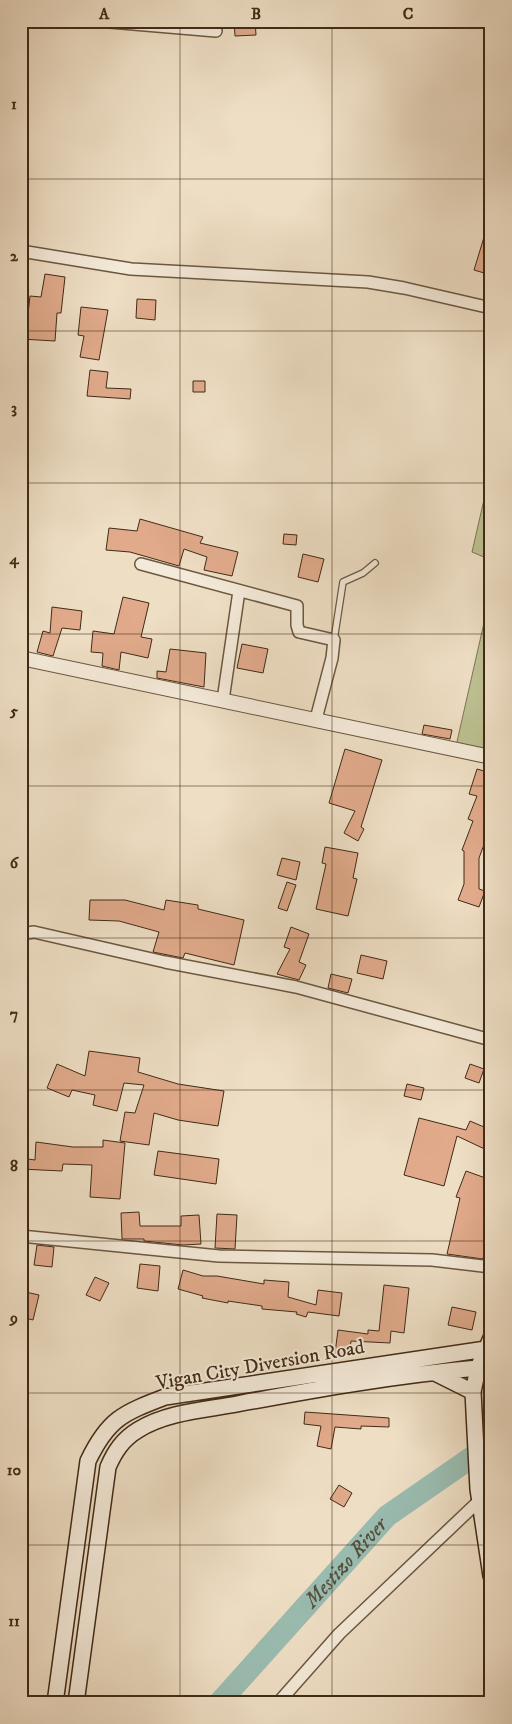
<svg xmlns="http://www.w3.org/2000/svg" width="512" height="1724" font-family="'IM FELL DW Pica',serif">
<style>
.green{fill:#bcc091;stroke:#7e7554}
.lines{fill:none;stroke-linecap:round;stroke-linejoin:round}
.river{stroke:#9abcb0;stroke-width:22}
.building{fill:#e0aa8b;stroke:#412a16}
.service-casing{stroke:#6c5742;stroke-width:8}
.minor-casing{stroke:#6c5742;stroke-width:14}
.tertiary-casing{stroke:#6c5742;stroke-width:16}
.secondary-casing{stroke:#412a16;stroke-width:18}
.service{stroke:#f4ead9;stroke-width:5.5}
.minor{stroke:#f4ead9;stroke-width:11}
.tertiary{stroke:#f4ead9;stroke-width:14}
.secondary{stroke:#f4ead9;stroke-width:15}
.grid{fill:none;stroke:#412a16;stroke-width:1;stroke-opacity:0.55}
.labels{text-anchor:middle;stroke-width:4;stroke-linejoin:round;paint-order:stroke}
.street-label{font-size:20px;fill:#412a16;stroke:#f4ead9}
.water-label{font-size:21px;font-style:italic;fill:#574e3c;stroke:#f4ead9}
.neatline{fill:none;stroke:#412a16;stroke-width:2}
.grid-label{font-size:16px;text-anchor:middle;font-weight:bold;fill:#412a16}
</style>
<rect width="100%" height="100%" fill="#eedec4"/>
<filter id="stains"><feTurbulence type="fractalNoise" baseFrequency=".004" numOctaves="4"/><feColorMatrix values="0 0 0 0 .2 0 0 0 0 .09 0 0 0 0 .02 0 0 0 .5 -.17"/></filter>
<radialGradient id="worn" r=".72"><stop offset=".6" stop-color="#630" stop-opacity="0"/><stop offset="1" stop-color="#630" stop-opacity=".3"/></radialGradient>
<!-- green -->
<path class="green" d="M491,469V560L472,552Z
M491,592V753L456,746Z"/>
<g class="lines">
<!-- river -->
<path class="river" id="s1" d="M219,1703L387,1516L491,1444"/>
</g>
<!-- building -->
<path class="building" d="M234,21H255L256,35L235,36Z
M488,224H491V275L474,270Z
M45,274L65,277L61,313H57L55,341L21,339L23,314H28L30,296L41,297Z
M137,299L156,300L155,320L136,318Z
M81,307L108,310L99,360L80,357L84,336L78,335Z
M90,370L108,372L106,388L131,389L130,399L87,396Z
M193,381H205V392H193Z
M140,519L203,537L200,543L238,552L232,576L204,570L207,557L184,549L179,566L130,552L106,550L109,528L137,531Z
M284,534L297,535L296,545L283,544Z
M303,554L324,559L318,582L298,577Z
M123,597L149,603L141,637L152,639L148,658L121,652L119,670L102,666L103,653L91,652L93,631L114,634Z
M52,607L82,611L80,630L62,628L53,656L37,652L43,631L50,633Z
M242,644L268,649L263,673L237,668Z
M170,649L206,653L204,687L157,678V671L166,672Z
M424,725L452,730L450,739L422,734Z
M345,749L382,760L361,827L364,829L358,841L344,833L355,811L329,803Z
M477,769L491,773V826L479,858V889L485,891L479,907L458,900L464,884V851L462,850L473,821L468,819L477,796L469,794Z
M325,847L358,853L353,878L357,879L348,916L316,909L326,864L322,863Z
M282,858L300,862L296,880L277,875Z
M287,882L296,885L287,911L278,908Z
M90,900H125L164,910L166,900L198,905V909L244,920L234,965L185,953L183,958L153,952L159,932L119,921L89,920Z
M291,927L309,934L299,962L306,965L299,980L277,974L290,949L284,947Z
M361,955L387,961L383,979L357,973Z
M331,974L352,979L348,993L328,988Z
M89,1051L140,1058L138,1072L178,1084L224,1091L218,1126L178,1120L154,1113L149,1145L120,1141L125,1112L135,1113L144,1085L124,1083L117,1111L93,1105L95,1095L72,1090L69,1097L47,1088L57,1064L85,1076Z
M470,1064L484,1069L479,1083L465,1078Z
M407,1084L424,1088L421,1100L404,1096Z
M419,1118L466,1130L470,1121L491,1130V1152L457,1136L444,1186L404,1175Z
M103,1140L125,1143L120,1199L90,1197L92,1165L63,1164L62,1171L21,1169V1158L35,1160L36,1142L73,1147H103Z
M158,1151L219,1159L216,1184L154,1175Z
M466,1171L491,1180V1237L488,1236L483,1259L447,1254L460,1198L456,1197Z
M139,1212L140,1226H181V1216L199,1215L201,1244L183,1245L144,1241V1239H122L121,1213Z
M217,1214L237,1215L235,1249L215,1248Z
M37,1245L54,1247L52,1267L34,1265Z
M140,1264L160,1266L158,1291L137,1288Z
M183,1270L203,1276H217L264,1284V1280L289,1282L288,1297L316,1305L318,1290L342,1293L339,1316L308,1312L306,1317L296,1314L297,1312L262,1309V1306L228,1301V1303L202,1298L203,1296L178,1289Z
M95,1277L109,1283L100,1301L86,1295Z
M384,1285L409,1288L404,1333L391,1331L390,1343L351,1341L349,1355L335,1353L338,1330L368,1334V1330L379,1331Z
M21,1291L39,1295L33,1320L21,1317Z
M452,1307L476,1312L472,1330L448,1325Z
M305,1412L389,1418V1427L361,1426V1429L335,1427L331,1449L317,1446L321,1426L304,1424Z
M339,1485L352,1493L344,1507L330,1499Z"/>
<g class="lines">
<!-- service casing -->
<g class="service-casing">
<path id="service" d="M334,640L343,582L363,573L375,563"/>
</g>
<!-- minor casing -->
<g class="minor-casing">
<path id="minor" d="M98,21L216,31
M21,251L131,269L368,282L404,288L491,308
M141,564L297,606V625L299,632L334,640L332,658L316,719
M223,700L239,591
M21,934L34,932L165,962L296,987L491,1040
M21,1236L219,1256L432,1260L491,1267
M278,1703L339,1634L480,1500"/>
</g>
<!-- tertiary casing -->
<g class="tertiary-casing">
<path id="tertiary" d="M21,658L491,757"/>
</g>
<!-- secondary casing -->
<g class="secondary-casing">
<path id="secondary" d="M491,1338L478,1368L473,1392L478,1489L491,1576
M435,1373L473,1392
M55,1703L88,1461C108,1419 123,1413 165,1397L486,1349
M76,1703L108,1467C115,1451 123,1439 138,1430C167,1412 205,1410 237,1404C317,1389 397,1375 478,1368"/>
</g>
<!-- service -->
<use href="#service" class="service"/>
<!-- minor -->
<use href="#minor" class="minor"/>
<!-- tertiary -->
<use href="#tertiary" class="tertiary"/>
<!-- secondary -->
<use href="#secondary" class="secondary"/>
</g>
<!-- grid -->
<path class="grid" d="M180,21V1703M332,21V1703M21,179H491M21,331H491M21,483H491M21,634H491M21,786H491M21,938H491M21,1090H491M21,1241H491M21,1393H491M21,1545H491"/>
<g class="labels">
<!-- street labels -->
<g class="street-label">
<text transform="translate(260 1364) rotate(-10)" y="7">Vigan City Diversion Road</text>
</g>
<!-- water labels -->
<g class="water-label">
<text dy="7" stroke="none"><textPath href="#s1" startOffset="189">Mestizo River</textPath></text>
</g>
</g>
<!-- margin -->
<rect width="512" height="1724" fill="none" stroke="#eedec4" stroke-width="55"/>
<rect x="28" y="28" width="456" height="1668" class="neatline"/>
<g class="grid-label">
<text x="104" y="19">A</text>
<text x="256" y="19">B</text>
<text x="408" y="19">C</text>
<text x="14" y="109">1</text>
<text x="14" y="261">2</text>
<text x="14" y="413">3</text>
<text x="14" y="564">4</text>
<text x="14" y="716">5</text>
<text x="14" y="868">6</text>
<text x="14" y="1019">7</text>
<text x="14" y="1171">8</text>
<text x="14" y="1323">9</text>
<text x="14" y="1475">10</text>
<text x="14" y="1626">11</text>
</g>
<rect width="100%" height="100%" filter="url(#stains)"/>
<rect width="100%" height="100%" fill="url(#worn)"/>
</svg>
